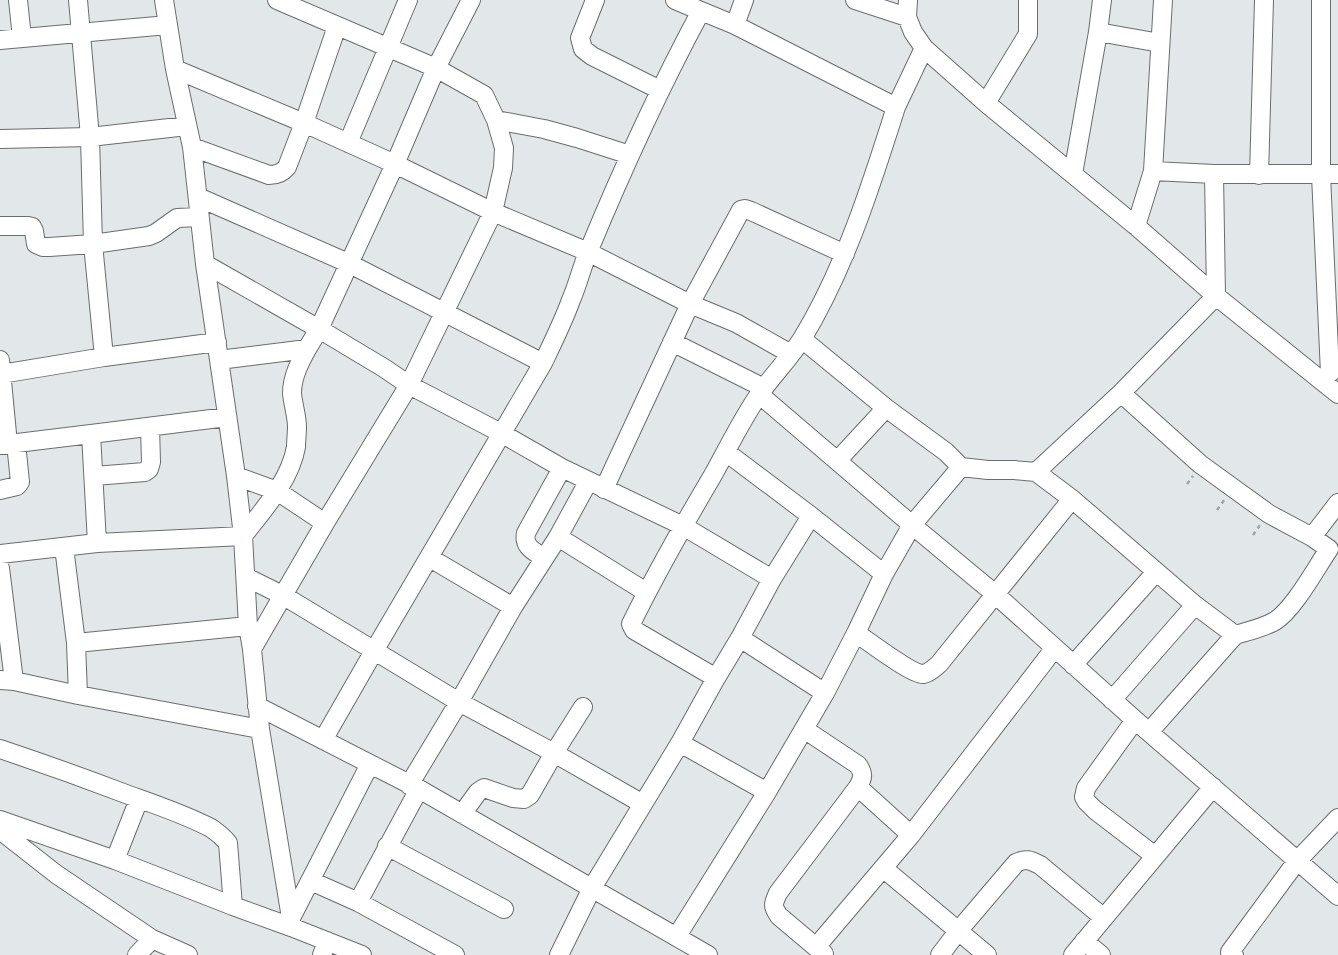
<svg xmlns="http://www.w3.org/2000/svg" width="1338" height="955" font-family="'Roboto Condensed',sans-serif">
  <rect width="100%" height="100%" fill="#e2e8ea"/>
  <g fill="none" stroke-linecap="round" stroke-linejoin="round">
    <defs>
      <path id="minor" d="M18 0 22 38
        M78 0 90 137 93 244 104 357
        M595 0 580 38 583 49 592 56 660 90
        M675 0 701 11
        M744 0 735 25 896 107 924 48
        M855 0 907 17
        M908 0 907 17 913 32 924 48 986 103 1136 226 1216 296 1338 394
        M1102 0 1098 32 1160 43
        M1321 0V175L1330 373
        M0 40 168 25
        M175 69 304 123 395 164 493 212 588 252 690 304 736 323 791 354
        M986 103 1028 34V0
        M496 120 544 129 577 138 630 155
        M0 139 90 137 187 126
        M348 143 408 0
        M192 147 269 175C277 175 282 173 287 167L304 123 337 26
        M1153 171 1214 174H1338
        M1073 174 1098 32
        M1259 175 1264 0
        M198 197 348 263 543 363
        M0 226H28L32 227 34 231 36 244 43 247H49L93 244 149 236 156 233 177 218 199 217
        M1136 226 1153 171 1163 0
        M205 264 319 329 395 164 436 68 471 0
        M802 339 886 408 946 452 961 467 988 470H1014L1036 472 1072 499 1195 605 1235 635C1249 631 1263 628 1275 621 1294 609 1316 568 1329 549L1312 537 1269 514 1200 464 1121 393
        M672 342 764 388
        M0 360 8 444
        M219 360 307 349 319 329 384 368 409 385 501 433 562 468 683 526 772 579 811 516 726 452
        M1 374 104 357 217 342
        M759 394 912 525 995 594 1135 720 1338 896
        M91 434 97 543
        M0 445 91 434 227 417
        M837 461 886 408
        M1036 472 1121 393 1216 296 1214 174
        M94 476 145 472 149 469 151 462 150 427
        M236 476 277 491 325 523
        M588 482 558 537 646 592
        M604 489 690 304 741 210 745 209 751 211 845 254
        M0 490 17 486 20 482 16 443
        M811 516 884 574 912 525 961 467
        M1312 537 1338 503
        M64 547 76 643 78 695
        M0 554 97 543 243 536C263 510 290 481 296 447 296 441 297 433 297 427 297 416 293 405 292 393 292 377 300 362 307 349
        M430 558 513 607
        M544 558C534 551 523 547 526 533L562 468
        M0 568 14 681
        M884 574 856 633C868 641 911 674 923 674 930 673 934 668 939 664L1072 499
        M246 577 284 596 459 702 554 753 643 804 680 743 716 678
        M772 579 740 638 825 693 856 633
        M740 638 716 678 646 637 634 630 631 624C656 573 684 524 713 475 728 448 741 421 758 396 772 376 789 359 802 339 845 268 871 186 896 107
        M76 643 248 626
        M252 649 325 523 409 385 493 212 503 168 504 148 496 120 484 95 436 68 277 0
        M1073 665 1156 572
        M0 680 14 681 78 695 260 729
        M1112 700 1195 605
        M257 706 419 789 708 955
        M1135 720 1086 788 1084 797 1087 802 1095 810 1155 856
        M804 729 858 765C864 774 863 778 858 787L778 893C773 904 772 906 779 916L824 954
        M1149 732 1235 635
        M323 740 374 651 543 363C553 342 563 322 571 300 578 284 582 266 589 250 623 168 659 89 701 11L735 25
        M680 743 767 792
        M0 749C42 763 84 778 126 794 154 804 184 814 211 828 217 832 223 837 228 843L233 906
        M409 785 459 702 513 607 558 537
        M858 787 911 835
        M462 814 478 792 484 788 513 798 524 799 530 795 554 753 583 707
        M0 820 115 860 233 906 291 927V918L260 729 252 649 248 626 243 536 236 476 205 264 192 147 175 69 164 0
        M0 830 56 874 152 939 188 955
        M387 846 504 909
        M115 860 139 799
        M883 868 987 955
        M311 881 358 902 419 789
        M358 902 455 955
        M291 918 370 764
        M291 927 362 955
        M677 936 767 792 825 693
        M1084 941 1101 955
        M816 947 911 835 1054 649
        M137 955 152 939
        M322 955 327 941
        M559 955 592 888 643 804
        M940 955 959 930 1016 863C1026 858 1030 860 1040 865L1104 918
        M1073 955 1213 787
        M1234 955 1230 952 1297 861 1338 818"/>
    </defs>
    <!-- minor casing -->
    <use href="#minor" stroke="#696d6f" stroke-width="20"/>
    <!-- path -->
    <path stroke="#a1a5a7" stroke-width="2.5" stroke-dasharray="4 4" stroke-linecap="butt" d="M1187 484 1193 476
      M1217 510 1225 499
      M1253 535 1260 525"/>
    <!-- minor -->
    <use href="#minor" stroke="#fff" stroke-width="18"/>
  </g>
</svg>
